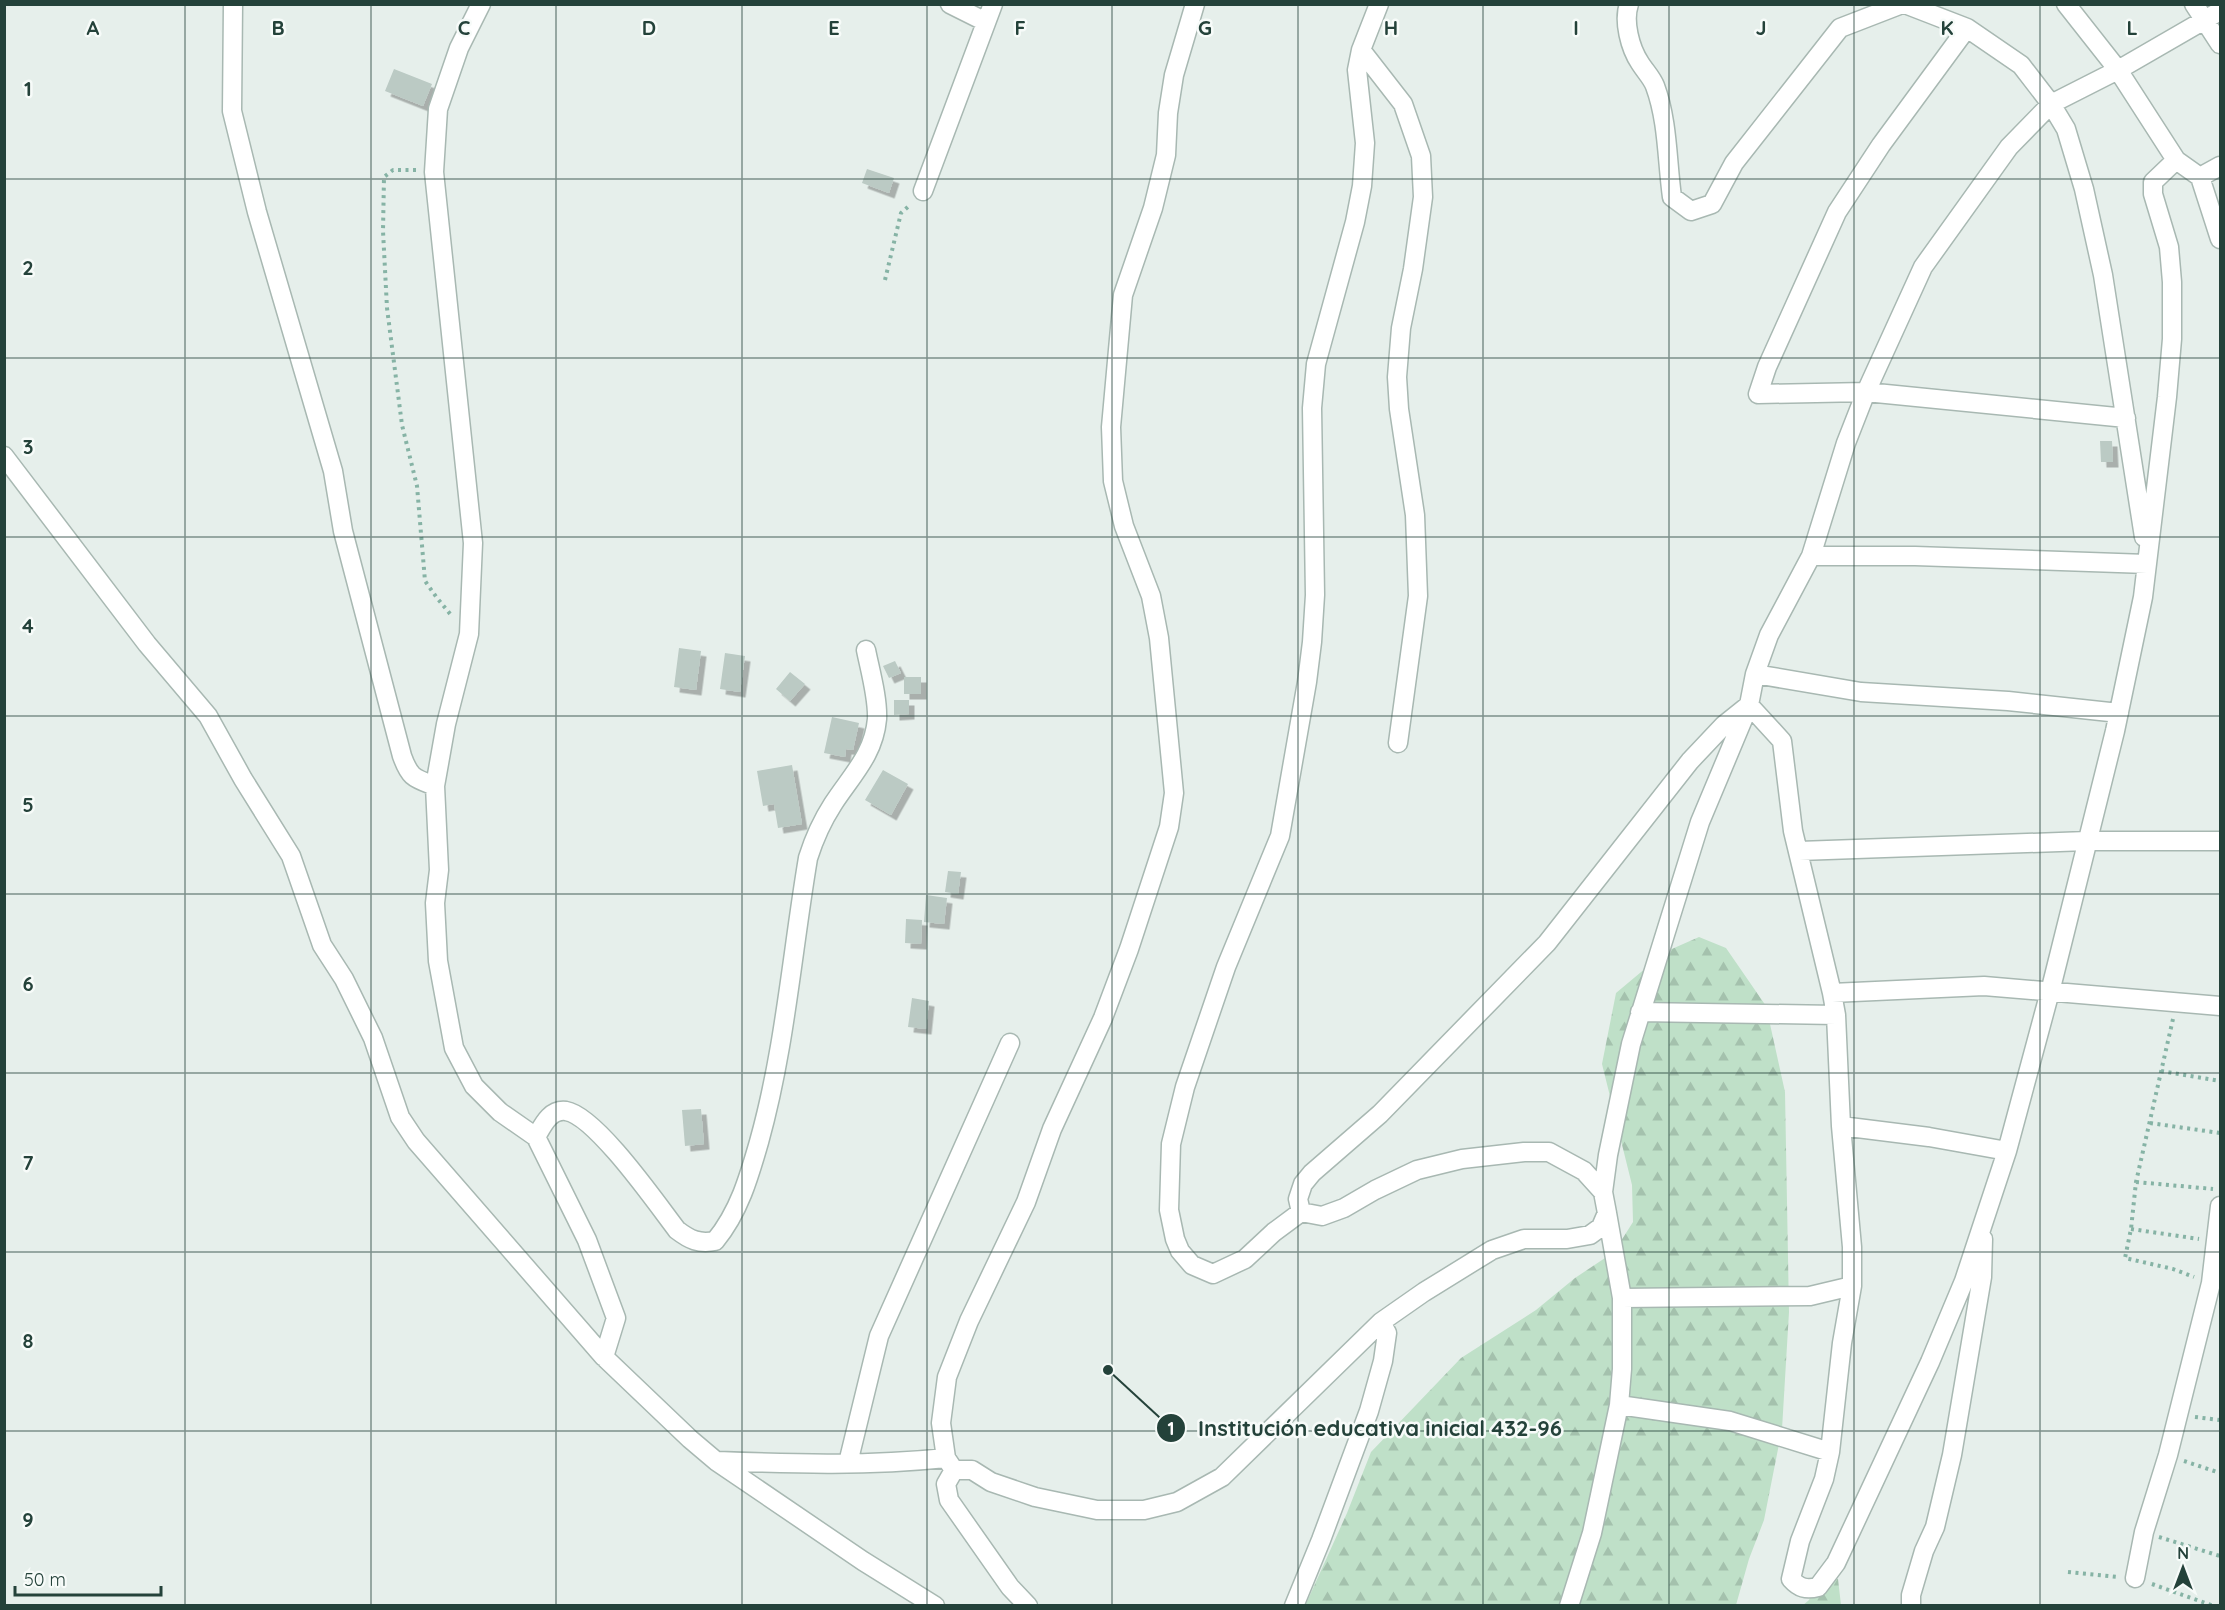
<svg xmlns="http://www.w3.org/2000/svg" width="2225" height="1610" font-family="Quicksand,sans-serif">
  <defs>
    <pattern id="forest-firs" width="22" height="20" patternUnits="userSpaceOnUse" patternTransform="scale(1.5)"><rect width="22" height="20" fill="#bfe0c8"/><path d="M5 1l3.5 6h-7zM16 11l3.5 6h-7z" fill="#a4c1ad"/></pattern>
    <filter id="shadow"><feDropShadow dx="5.5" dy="5.5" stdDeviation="0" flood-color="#0004"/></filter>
  </defs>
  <rect width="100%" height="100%" fill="#e6efeb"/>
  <!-- forest -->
  <path fill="url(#forest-firs)" d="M1699 937 1726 948 1766 1006 1785 1092 1789 1312 1782 1429 1764 1520 1749 1559 1736 1605 1305 1606 1347 1513 1371 1452 1461 1358 1536 1310 1575 1278 1614 1252 1633 1222 1632 1185 1602 1064 1616 993 1665 952Z
    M1821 1575 1838 1579 1841 1605 1802 1606 1809 1600Z"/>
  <!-- building -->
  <path fill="#bbcac4" filter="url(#shadow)" d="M394 69 432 84 423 106 385 91Z
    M867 169 894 178 889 193 862 183Z
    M2100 441H2112L2113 462H2101Z
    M679 648 701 651 696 690 674 687Z
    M725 653 745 656 740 692 720 689Z
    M895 661 901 673 889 678 883 666Z
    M790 672 805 684 790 701 776 689Z
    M904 677H921V694H904Z
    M894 700H909V714L894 715Z
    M832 717 859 723 853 750 846 749 845 757 824 753Z
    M792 765 802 824 778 828 774 804 763 806 757 771Z
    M883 770 908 784 891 815 865 800Z
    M948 871 961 872 958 894 945 892Z
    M926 895 947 898 944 924 924 922Z
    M906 919 922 920 921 944 905 943Z
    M912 998 929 1001 926 1029 908 1027Z
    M701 1109 704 1144 685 1146 682 1110Z"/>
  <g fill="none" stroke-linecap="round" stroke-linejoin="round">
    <defs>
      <path id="street" d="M233 4 232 111 257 212 333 471 343 531 402 756C410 778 414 778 435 786
        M481 4 459 48 438 109 434 172 473 543 469 634 446 724 435 786 439 870 435 903 438 961 454 1048 474 1086 500 1112 536 1137 587 1240 616 1318 604 1357
        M950 4 986 22
        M1629 4C1623 21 1630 48 1640 63 1645 71 1652 78 1655 86 1668 121 1667 161 1672 197L1691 211 1712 204 1734 163 1840 28 1902 4
        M1905 4 1967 28 2021 65 2051 104 2066 129 2084 189 2103 275 2144 537
        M2066 4 2118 70 2176 160 2200 177 2220 239
        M2194 4 2220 44
        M1967 28 1881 145 1837 212 1767 367 1758 394 1866 392 2126 418
        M1361 50 1403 104 1421 156 1423 197 1413 269 1401 328 1397 377 1399 409 1415 515 1418 596 1398 743
        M2200 177 2220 166
        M923 191 993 4
        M4 456 147 644 208 716 243 779 291 856 322 945 344 979 373 1038 400 1117 416 1141 604 1357 690 1439 716 1461 863 1561 935 1606
        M1811 556H1915L2147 564
        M1755 674 1861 692 2008 701 2119 713
        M1799 851 2087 841H2220
        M1832 993 1984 986 2220 1006
        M1640 1012 1836 1015
        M1841 1126 1929 1137 2007 1151
        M536 1137C543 1125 550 1109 566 1111 596 1116 657 1204 677 1230 690 1240 699 1244 715 1241 739 1212 749 1177 759 1142 785 1049 792 953 808 858 814 839 822 821 833 804 852 775 874 754 877 719 878 698 870 670 866 650
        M1603 1192 1608 1155 1631 1044 1700 822 1749 705 1755 674 1769 635 1811 556 1846 443 1866 392 1923 267 2009 147 2051 104 2118 70 2220 11
        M1301 1212 1274 1232 1245 1259 1213 1274 1192 1265 1180 1251 1175 1239 1169 1210 1171 1144 1185 1087 1226 967 1280 836 1307 682 1312 642 1315 595 1312 408 1316 364 1355 222 1362 186 1365 143 1357 70 1361 50 1379 4
        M1622 1298 1810 1296 1852 1286
        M1619 1405 1730 1421 1830 1452
        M718 1461C794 1464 870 1466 946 1458
        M848 1463 879 1336 1010 1043
        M954 1470 946 1458 941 1423 947 1377 969 1321 1026 1202 1052 1129 1103 1018 1129 949 1169 827 1174 793 1159 638 1151 596 1124 526 1113 481 1111 427 1123 295 1153 208 1166 155 1168 113 1174 75 1195 4
        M2135 1578 2144 1532 2168 1455 2211 1283 2220 1206
        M1028 1606 1010 1587 949 1500 946 1484 954 1470H972L991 1482 1035 1497 1097 1510H1144L1177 1502 1222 1477 1381 1322 1424 1292 1492 1250 1524 1239H1567L1590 1235 1601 1227 1607 1213 1603 1192 1584 1171 1549 1152H1524L1462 1159 1417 1170 1375 1190 1344 1208 1322 1216 1301 1212 1298 1199 1303 1184 1312 1173 1380 1114 1547 943 1690 761 1724 725 1749 705 1782 741 1793 831 1832 993 1836 1015 1841 1126 1852 1247V1286L1842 1343 1830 1452 1824 1479 1800 1541 1791 1579C1799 1588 1806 1590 1818 1587L1836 1563 1930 1362 1964 1281 2007 1151 2052 984 2115 731 2143 597 2167 397 2172 339V282L2169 247 2153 194V182L2176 160
        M1294 1606 1321 1540 1369 1411 1383 1361 1387 1333 1381 1322
        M1569 1606 1592 1533 1619 1405 1622 1369V1298L1607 1213
        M1911 1606V1595L1924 1551 1935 1527 1952 1455 1982 1277 1983 1239"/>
    </defs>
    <!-- street casing -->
    <use href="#street" stroke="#a8b8b2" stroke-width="21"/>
    <!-- path -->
    <path stroke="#86b3a5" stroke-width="4" stroke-dasharray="3 4.5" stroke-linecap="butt" d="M416 170H393L384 177 383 231 387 308 402 425 417 486 425 581 437 598 451 615
      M885 280 901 213 911 204
      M2173 1019 2136 1182 2131 1229 2125 1258 2173 1269 2194 1277
      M2161 1071 2220 1081
      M2150 1123 2220 1133
      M2136 1182 2213 1189
      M2131 1229 2199 1239
      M2195 1417 2220 1420
      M2184 1461 2220 1473
      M2159 1537 2220 1556
      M2068 1572 2118 1577
      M2152 1584 2214 1606"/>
    <!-- street -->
    <use href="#street" stroke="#fff" stroke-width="18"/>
  </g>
  <!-- grid -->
  <path fill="none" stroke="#24423a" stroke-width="1.5" stroke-opacity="0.55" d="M185 4V1606M371 4V1606M556 4V1606M742 4V1606M927 4V1606M1112 4V1606M1298 4V1606M1483 4V1606M1669 4V1606M1854 4V1606M2040 4V1606M4 179H2220M4 358H2220M4 537H2220M4 716H2220M4 894H2220M4 1073H2220M4 1252H2220M4 1431H2220"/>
  <g font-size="20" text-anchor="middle" font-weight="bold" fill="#24423a" stroke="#f7fbf9" stroke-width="5" stroke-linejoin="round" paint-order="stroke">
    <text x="93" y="35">A</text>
    <text x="278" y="35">B</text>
    <text x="464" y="35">C</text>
    <text x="649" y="35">D</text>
    <text x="834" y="35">E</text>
    <text x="1020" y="35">F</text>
    <text x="1205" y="35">G</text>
    <text x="1391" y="35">H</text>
    <text x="1576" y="35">I</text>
    <text x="1761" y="35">J</text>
    <text x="1947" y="35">K</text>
    <text x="2132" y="35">L</text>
    <text x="28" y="96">1</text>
    <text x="28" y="275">2</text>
    <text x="28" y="454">3</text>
    <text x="28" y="633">4</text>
    <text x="28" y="812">5</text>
    <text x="28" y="991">6</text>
    <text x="28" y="1170">7</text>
    <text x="28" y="1348">8</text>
    <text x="28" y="1527">9</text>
  </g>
  <!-- callouts -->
  <path fill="none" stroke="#24423a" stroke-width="2" d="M1108 1370L1171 1428"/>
  <g fill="#24423a" stroke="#f7fbf9" stroke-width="2">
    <circle cx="1108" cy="1370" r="6"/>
    <circle cx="1171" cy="1428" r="15"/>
  </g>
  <g font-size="18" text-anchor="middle" font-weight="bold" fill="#fff">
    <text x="1171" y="1435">1</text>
  </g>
  <g font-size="22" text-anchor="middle" font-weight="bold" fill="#24423a" stroke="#f7fbf9" stroke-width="5" stroke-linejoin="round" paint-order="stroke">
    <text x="1380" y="1436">Institución educativa inicial 432-96</text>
  </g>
  <!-- border -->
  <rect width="2225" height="1610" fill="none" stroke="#24423a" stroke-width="12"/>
  <!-- north arrow -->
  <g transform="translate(2183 1568)" stroke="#f7fbf9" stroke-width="4.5" paint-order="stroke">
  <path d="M0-4.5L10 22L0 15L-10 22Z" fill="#24423a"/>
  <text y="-9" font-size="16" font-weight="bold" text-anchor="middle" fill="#24423a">N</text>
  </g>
  <!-- scale -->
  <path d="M15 1586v9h146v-9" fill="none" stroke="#24423a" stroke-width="3"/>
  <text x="24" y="1586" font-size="18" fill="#24423a" stroke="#f7fbf9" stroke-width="4.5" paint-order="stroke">50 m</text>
</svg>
